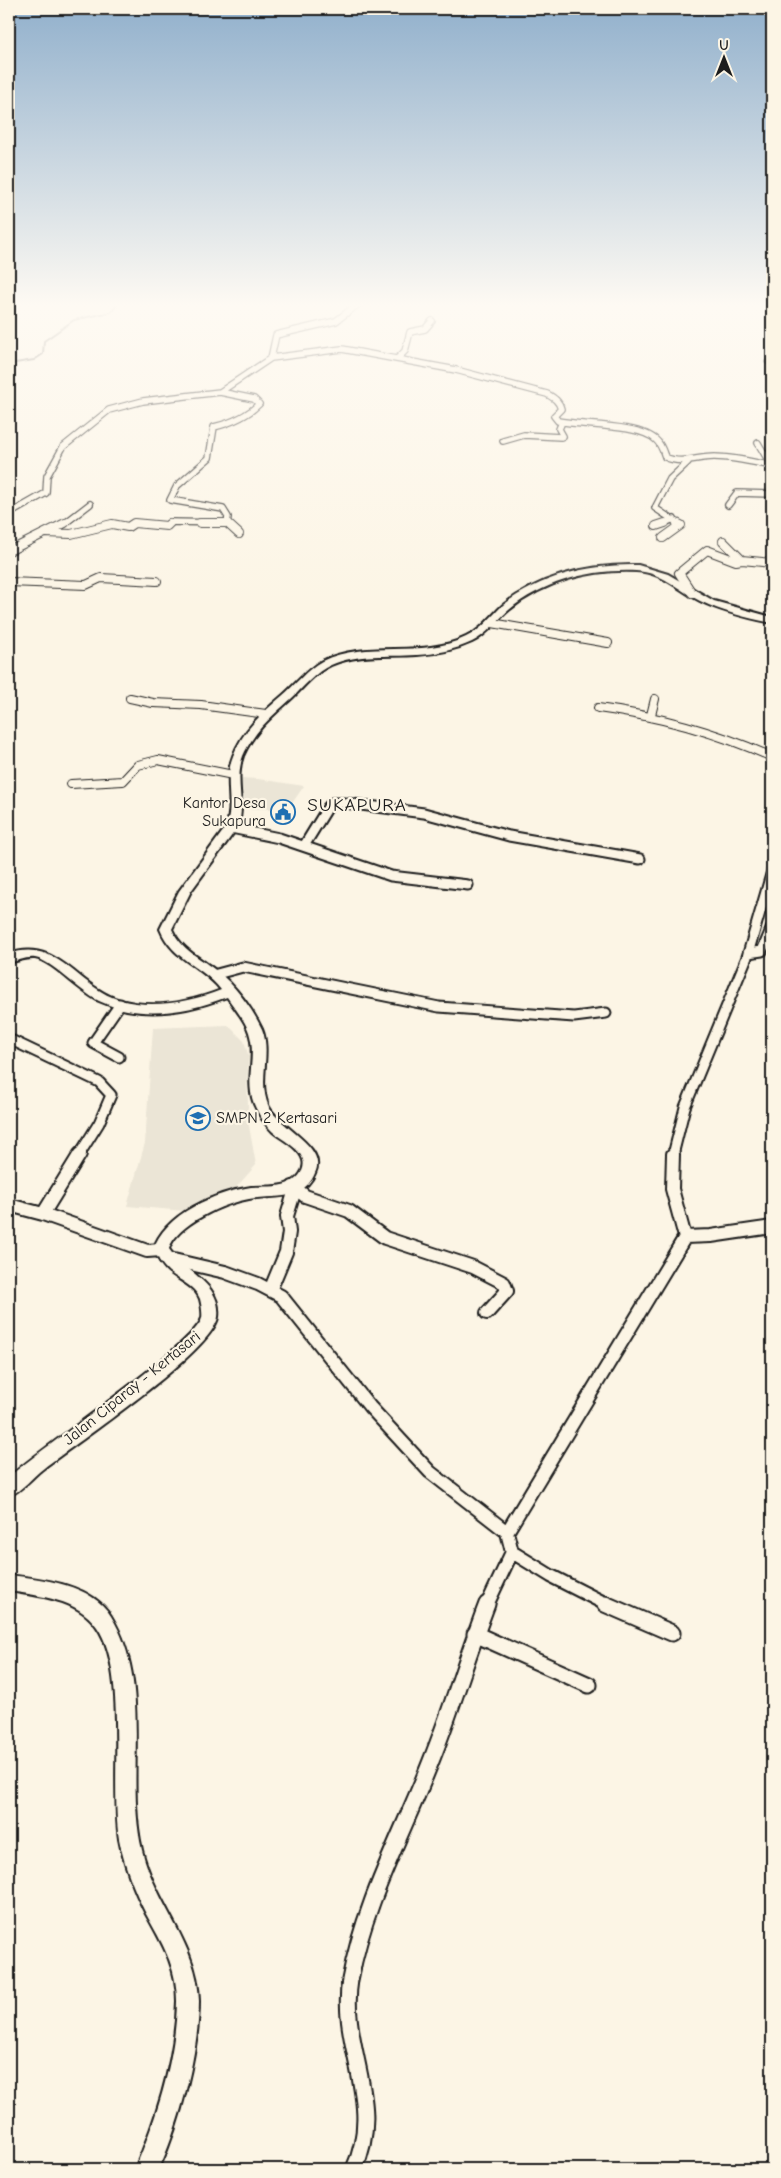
<svg xmlns="http://www.w3.org/2000/svg" width="781" height="2178" font-family="'Comic Neue',sans-serif">
  <rect width="100%" height="100%" fill="#fcf5e5"/>
  <filter id="ink" filterUnits="userSpaceOnUse"><feTurbulence type="fractalNoise" baseFrequency=".02" numOctaves="2"/><feDisplacementMap in="SourceGraphic" scale="10" xChannelSelector="R" yChannelSelector="G"/><feConvolveMatrix kernelMatrix="1 2 1 2 8 2 1 2 1" color-interpolation-filters="sRGB"/></filter>
  <g filter="url(#ink)">
    <!-- built -->
    <path fill="#ebe5d6" d="M240 778 258 779 304 786 288 809H243Z
      M228 1025 244 1041 249 1057 247 1083 249 1126 256 1165 233 1191 185 1211 127 1206 145 1143 153 1028Z"/>
    <g fill="none" stroke-linecap="round" stroke-linejoin="round">
      <!-- stream -->
      <path stroke="#75726c" stroke-width="2" d="M9 364 34 360 43 354 44 341 74 320 111 312 117 305"/>
      <defs>
        <path id="street-far4" d="M271 358 342 349 456 370 547 394C554 398 559 401 561 409L554 416 558 421C581 426 640 424 656 440 661 444 663 451 665 457 682 465 697 457 714 457 734 457 753 462 772 466
          M398 358 405 351 410 332 425 329 432 321
          M220 392 254 399 259 404C246 417 231 423 214 427L209 458 177 486 170 500 223 509 228 517 227 524
          M503 441 524 435 561 437 563 436 559 429 562 422
          M758 443 771 465
          M728 505 737 493 772 494
          M9 514 46 493 47 476 63 447 109 410 143 401 220 392 271 358 276 335 336 321 357 305
          M64 524 90 504
          M133 524H143
          M169 524 170 522 227 523
          M662 524 674 519
          M679 524 655 508 670 479 688 462"/>
        <path id="street-far3" d="M200 523H227
          M227 523 239 534
          M656 526 665 523
          M46 533 71 534 112 524 128 527 134 523 167 526 170 523
          M663 538 681 525 677 523
          M9 551 65 523
          M742 560 772 563
          M9 582 86 585 101 578 157 581
          M692 593 679 573 707 550 736 561 742 560 723 541
          M492 623 608 643
          M130 698 153 703 201 705 266 714
          M598 708C659 716 716 732 772 757
          M651 715 655 699
          M71 784 123 781 138 765 158 760 233 775"/>
        <path id="street-far2" d="M231 828 279 838 391 876 468 885
          M304 846 328 807 332 803H345L424 813 509 836 640 859
          M748 953 762 951 772 927
          M213 975 243 967 439 1007 574 1017 606 1013
          M9 1039 99 1082 111 1095 99 1123 79 1155
          M119 1057 93 1043 120 1004
          M673 1155 685 1107 747 957 772 871"/>
        <path id="street-far1" d="M294 1187 305 1196 349 1211 385 1238 473 1267 504 1283 507 1291 487 1313
          M9 1205 43 1214 147 1251 161 1250
          M43 1214 80 1154
          M685 1237 711 1236 772 1227
          M165 1258 225 1272 258 1284 281 1296 370 1407 430 1472 507 1532 685 1237 672 1189 673 1154
          M271 1288 286 1252 289 1232 287 1216 294 1193 293 1187
          M512 1552 551 1576 608 1605
          M487 1605 512 1552 507 1532"/>
        <path id="street" d="M605 1604 672 1633
          M475 1634 589 1685
          M354 2169C385 2102 339 2046 350 1980 364 1903 403 1833 431 1761 452 1709 467 1656 487 1604"/>
        <path id="secondary" d="M772 356V366L766 362Z
          M638 565 668 574 714 601 772 617V623C748 618 722 612 700 601 678 590 662 572 636 571 591 569 544 581 509 610 496 621 487 635 472 642 455 650 436 654 417 655 389 657 357 653 331 665 315 672 304 687 291 699 271 717 254 731 243 756 234 780 246 804 238 827L191 891 172 929C181 950 201 958 218 972 235 985 253 1010 262 1029 272 1054 257 1082 269 1107 280 1128 328 1147 315 1173 312 1181 305 1189 297 1192 282 1199 265 1196 249 1199 225 1203 176 1224 169 1249 184 1272 222 1283 218 1317 214 1350 75 1444 44 1468 33 1476 22 1491 9 1496V1477C38 1450 196 1344 202 1318 203 1313 201 1303 200 1299 195 1285 175 1279 166 1269 161 1264 157 1256 153 1250 164 1214 216 1192 251 1187 263 1186 277 1188 289 1183 297 1180 306 1170 303 1160 300 1148 281 1139 273 1132 265 1124 258 1114 254 1104 245 1081 256 1058 250 1036 247 1022 235 1009 227 997 186 1013 140 1020 99 1001 80 992 51 960 35 958 26 957 18 961 9 963V954C58 937 77 987 120 1000 153 1009 190 1002 221 990 202 965 173 961 160 929L179 891 226 827C235 804 223 780 233 756 243 730 261 714 282 696 296 684 306 670 322 661 367 639 421 659 466 637 482 630 491 616 503 605 542 575 590 564 638 565Z
          M9 1575C42 1579 92 1584 111 1616 154 1686 124 1775 142 1850 155 1904 198 1944 199 2001 199 2051 180 2123 159 2169H135C157 2117 176 2058 177 2001 177 1967 162 1943 146 1914 134 1890 124 1865 119 1839 110 1783 128 1671 97 1627 78 1599 40 1596 9 1591Z"/>
      </defs>
      <!-- street-far4 casing -->
      <use href="#street-far4" stroke="#1c1c1c" stroke-width="8"/>
      <!-- street-far3 casing -->
      <use href="#street-far3" stroke="#1c1c1c" stroke-width="10"/>
      <!-- street-far2 casing -->
      <use href="#street-far2" stroke="#1c1c1c" stroke-width="13"/>
      <!-- street-far1 casing -->
      <use href="#street-far1" stroke="#1c1c1c" stroke-width="16"/>
      <!-- street casing -->
      <use href="#street" stroke="#1c1c1c" stroke-width="19"/>
      <!-- secondary casing -->
      <use href="#secondary" stroke="#1c1c1c" stroke-width="4"/>
      <!-- street-far4 -->
      <use href="#street-far4" stroke="#fcf5e5" stroke-width="5.5"/>
      <!-- street-far3 -->
      <use href="#street-far3" stroke="#fcf5e5" stroke-width="8"/>
      <!-- street-far2 -->
      <use href="#street-far2" stroke="#fcf5e5" stroke-width="9"/>
      <!-- street-far1 -->
      <use href="#street-far1" stroke="#fcf5e5" stroke-width="12"/>
      <!-- street -->
      <use href="#street" stroke="#fcf5e5" stroke-width="15"/>
      <!-- secondary -->
      <use href="#secondary" fill="#fcf5e5" fill-rule="evenodd"/>
    </g>
  </g>
  <!-- sky -->
  <linearGradient id="sky" x2="0" y2="1"><stop stop-color="#91b0cc"/><stop offset="0.5" stop-color="#fefaf3"/><stop offset="1" stop-color="#fefaf3" stop-opacity="0"/></linearGradient>
  <rect width="781" height="610" fill="url(#sky)"/>
  <!-- icons -->
  <defs>
    <symbol id="civic-ring" viewBox="-11 -11 22 22"><circle r="9.5" fill="#fcf5e5" stroke="#1f6fb2" stroke-width="1.5"/><path d="M-.6-6.5H3V-4.5H.6V-3L4-1V1h2V6H-6V1h2V-1L-.6-3ZM-1.2 2.5V6h2.4V2.5Z" fill="#1f6fb2"/></symbol>
    <symbol id="school-ring" viewBox="-11 -11 22 22"><circle r="9.5" fill="#fcf5e5" stroke="#1f6fb2" stroke-width="1.5"/><path d="M0-5L7-2L0 1L-7-2ZM-4 1L0 2.5L4 1V4Q0 6-4 4Z" fill="#1f6fb2"/></symbol>
  </defs>
  <g fill-rule="evenodd">
    <use href="#civic-ring" x="269" y="798" width="28" height="28"/>
    <use href="#school-ring" x="184" y="1104" width="28" height="28"/>
  </g>
  <g text-anchor="middle" dominant-baseline="central" stroke-width="4.5" stroke-linejoin="round" paint-order="stroke">
    <!-- poi labels -->
    <g font-size="16" fill="#1c1c1c" stroke="#fcf5e5" text-anchor="end">
      <text x="266" y="803">Kantor Desa<tspan x="266" dy="18">Sukapura</tspan></text>
      <text x="216" y="1118" text-anchor="start">SMPN 2 Kertasari</text>
    </g>
    <!-- street labels -->
    <g font-size="16" fill="#1c1c1c" stroke="#fcf5e5">
      <text transform="translate(132 1388) rotate(-39)">Jalan Ciparay - Kertasari</text>
    </g>
    <!-- quarter labels -->
    <g font-size="19" letter-spacing="1" fill="#1c1c1c" stroke="#fcf5e5">
      <text x="357" y="805">SUKAPURA</text>
    </g>
  </g>
  <!-- margin -->
  <rect width="781" height="2178" fill="none" stroke="#fcf5e5" stroke-width="30"/>
  <rect x="15" y="15" width="751" height="2148" fill="none" stroke="#1c1c1c" stroke-width="2" filter="url(#ink)"/>
  <!-- north arrow -->
  <g transform="translate(724 58)" stroke="#fcf5e5" stroke-width="4" paint-order="stroke">
  <path d="M0-4L9 19L0 12L-9 19Z" fill="#1c1c1c"/>
  <text y="-8" font-size="14" font-weight="bold" text-anchor="middle" fill="#1c1c1c">U</text>
  </g>
</svg>
